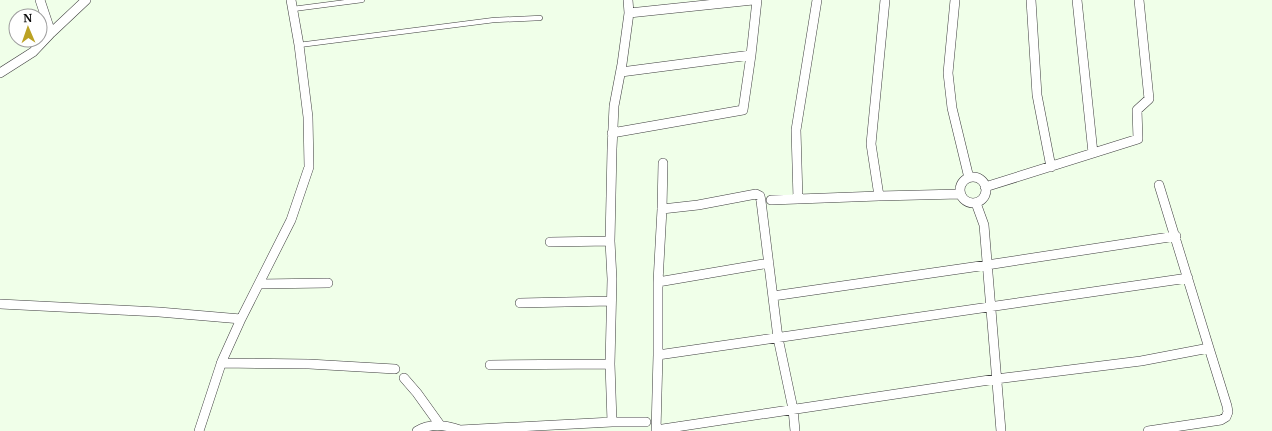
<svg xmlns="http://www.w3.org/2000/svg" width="1272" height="431" font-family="Merriweather,serif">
  <rect width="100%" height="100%" fill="#f0ffe9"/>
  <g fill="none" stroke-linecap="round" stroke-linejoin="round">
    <defs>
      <path id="service" d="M293 9 362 0
        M299 45 494 20 540 18"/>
      <path id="minor" d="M40 0 51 33
        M955 0 948 73 952 108 969 178
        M1031 0 1037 95 1051 167
        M1077 0 1093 153
        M629 13 753 0
        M621 72 751 55
        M0 73 33 52 51 33 86 0
        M612 133 743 110 751 55 757 0
        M960 190a13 13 0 1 1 26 0a13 13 0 1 1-26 0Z
        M985 187 1138 139 1137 110 1149 99 1139 0
        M879 196 871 144 885 0
        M798 199 796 130 817 0
        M771 200 879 196 960 194
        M976 203 984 225 1001 431
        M662 209 698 205 756 194 760 196 761 201 778 338 793 409 795 431
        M550 242 610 241
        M658 282 769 263
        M259 284 328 283
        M773 296 987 265 1176 236
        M520 303 611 301
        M0 304 159 312 241 319
        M658 355 1188 278
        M221 363 309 364 395 369
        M490 365 610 364
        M404 378 417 393 440 425
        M612 422 610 364 612 279 610 241 612 149 614 106 622 64 629 13 628 0
        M656 430 996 379 1141 361 1209 348 1159 185
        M199 431 222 361 241 319 291 220 309 167 308 117 299 45 291 0
        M417 431C430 423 446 425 460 430L612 422H646
        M656 431 658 355V282L662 209 663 163
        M1148 431 1221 420 1226 417 1228 412 1227 406 1209 348"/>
    </defs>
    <!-- service casing -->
    <use href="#service" stroke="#3e3e3e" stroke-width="5.5"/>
    <!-- minor casing -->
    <use href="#minor" stroke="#3e3e3e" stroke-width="10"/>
    <!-- service -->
    <use href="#service" stroke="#fff" stroke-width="4.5"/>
    <!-- minor -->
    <use href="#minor" stroke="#fff" stroke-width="9"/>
  </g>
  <!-- north arrow -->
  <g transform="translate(28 28) rotate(358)"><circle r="19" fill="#ffffff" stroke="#9d9d9d"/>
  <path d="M0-3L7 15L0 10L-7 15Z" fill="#bba223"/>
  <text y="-6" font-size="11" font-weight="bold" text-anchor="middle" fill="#0b0b0b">N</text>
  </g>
</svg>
